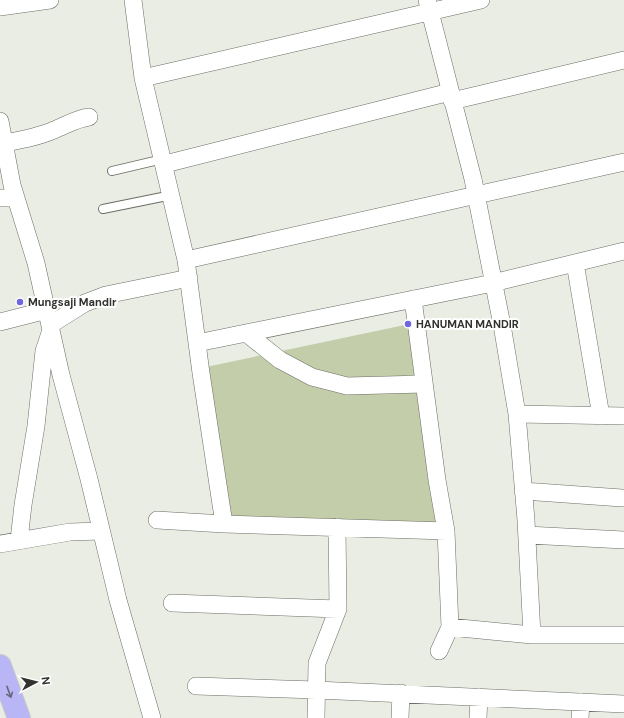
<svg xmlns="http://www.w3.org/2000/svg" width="624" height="718" font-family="'DM Sans',sans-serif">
  <rect width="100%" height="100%" fill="#eaede3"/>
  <!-- green -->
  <path fill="#c3cda9" d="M419 322 446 531 224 524 206 367Z"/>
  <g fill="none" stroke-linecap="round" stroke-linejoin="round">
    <defs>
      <path id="lane" d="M112 171 163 159
        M103 209 172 195"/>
      <path id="street" d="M133 0 143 78 186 260 201 373 224 524
        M427 0 473 179 502 325 517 414 526 520 532 635
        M0 7 50 0
        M143 78 481 0
        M452 101 624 60
        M0 121 12 185 36 263 61 375 89 479 118 600 152 718
        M4 143C21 140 38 137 54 130 67 125 75 119 89 117
        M165 164 450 92
        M0 198H16
        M186 260 624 162
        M575 263 601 416
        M413 299 437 480 446 531 450 627 439 651
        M0 322 47 310
        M50 325 85 303 106 295 189 278
        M246 333 280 360 312 377 347 386 424 384
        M197 343 493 283 624 251
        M517 414 624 416
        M523 491 622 498
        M157 520 224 524 446 531
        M527 535 624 540
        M19 540 23 505 36 426 44 351 51 330
        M0 544 70 532 101 531
        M172 603 338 609
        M450 627 532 635H624
        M196 686 316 690 624 704
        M316 718 317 663 338 609 337 527
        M400 718 401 693
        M478 718 479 697
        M580 718 581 702"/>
      <path id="primary" d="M0 666 19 718"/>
    </defs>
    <!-- lane casing -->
    <use href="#lane" stroke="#6b6e65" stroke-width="10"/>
    <!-- street casing -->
    <use href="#street" stroke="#6b6e65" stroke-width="18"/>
    <!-- primary casing -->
    <use href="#primary" stroke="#cacac9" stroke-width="24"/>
    <!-- lane -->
    <use href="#lane" stroke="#fff" stroke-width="8"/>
    <!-- street -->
    <use href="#street" stroke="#fff" stroke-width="17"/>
    <!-- primary -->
    <use href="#primary" stroke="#b8b6f4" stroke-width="22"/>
  </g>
  <!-- one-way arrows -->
  <defs><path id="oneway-shaft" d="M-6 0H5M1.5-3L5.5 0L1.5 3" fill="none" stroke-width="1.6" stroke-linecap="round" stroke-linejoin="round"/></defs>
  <use stroke="#68677e" href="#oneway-shaft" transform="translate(9 692) rotate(70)"/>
  <!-- markers -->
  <g fill="#6f65e0" stroke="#fff" stroke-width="1.5">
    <circle cx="20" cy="302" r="4"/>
    <circle cx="408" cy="324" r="4"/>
  </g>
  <g text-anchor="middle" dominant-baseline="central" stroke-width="4" stroke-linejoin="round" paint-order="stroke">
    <!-- poi labels -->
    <g font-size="11" font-weight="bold" fill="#32332f" stroke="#fff" text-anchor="start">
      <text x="28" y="302">Mungsaji Mandir</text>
      <text x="416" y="324">HANUMAN MANDIR</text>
    </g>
  </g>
  <!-- north arrow -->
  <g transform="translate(36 682) rotate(83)" stroke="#ffffff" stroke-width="3" paint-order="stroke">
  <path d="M0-3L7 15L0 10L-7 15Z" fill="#32332f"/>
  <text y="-6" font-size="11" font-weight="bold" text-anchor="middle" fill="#32332f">N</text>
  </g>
</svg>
